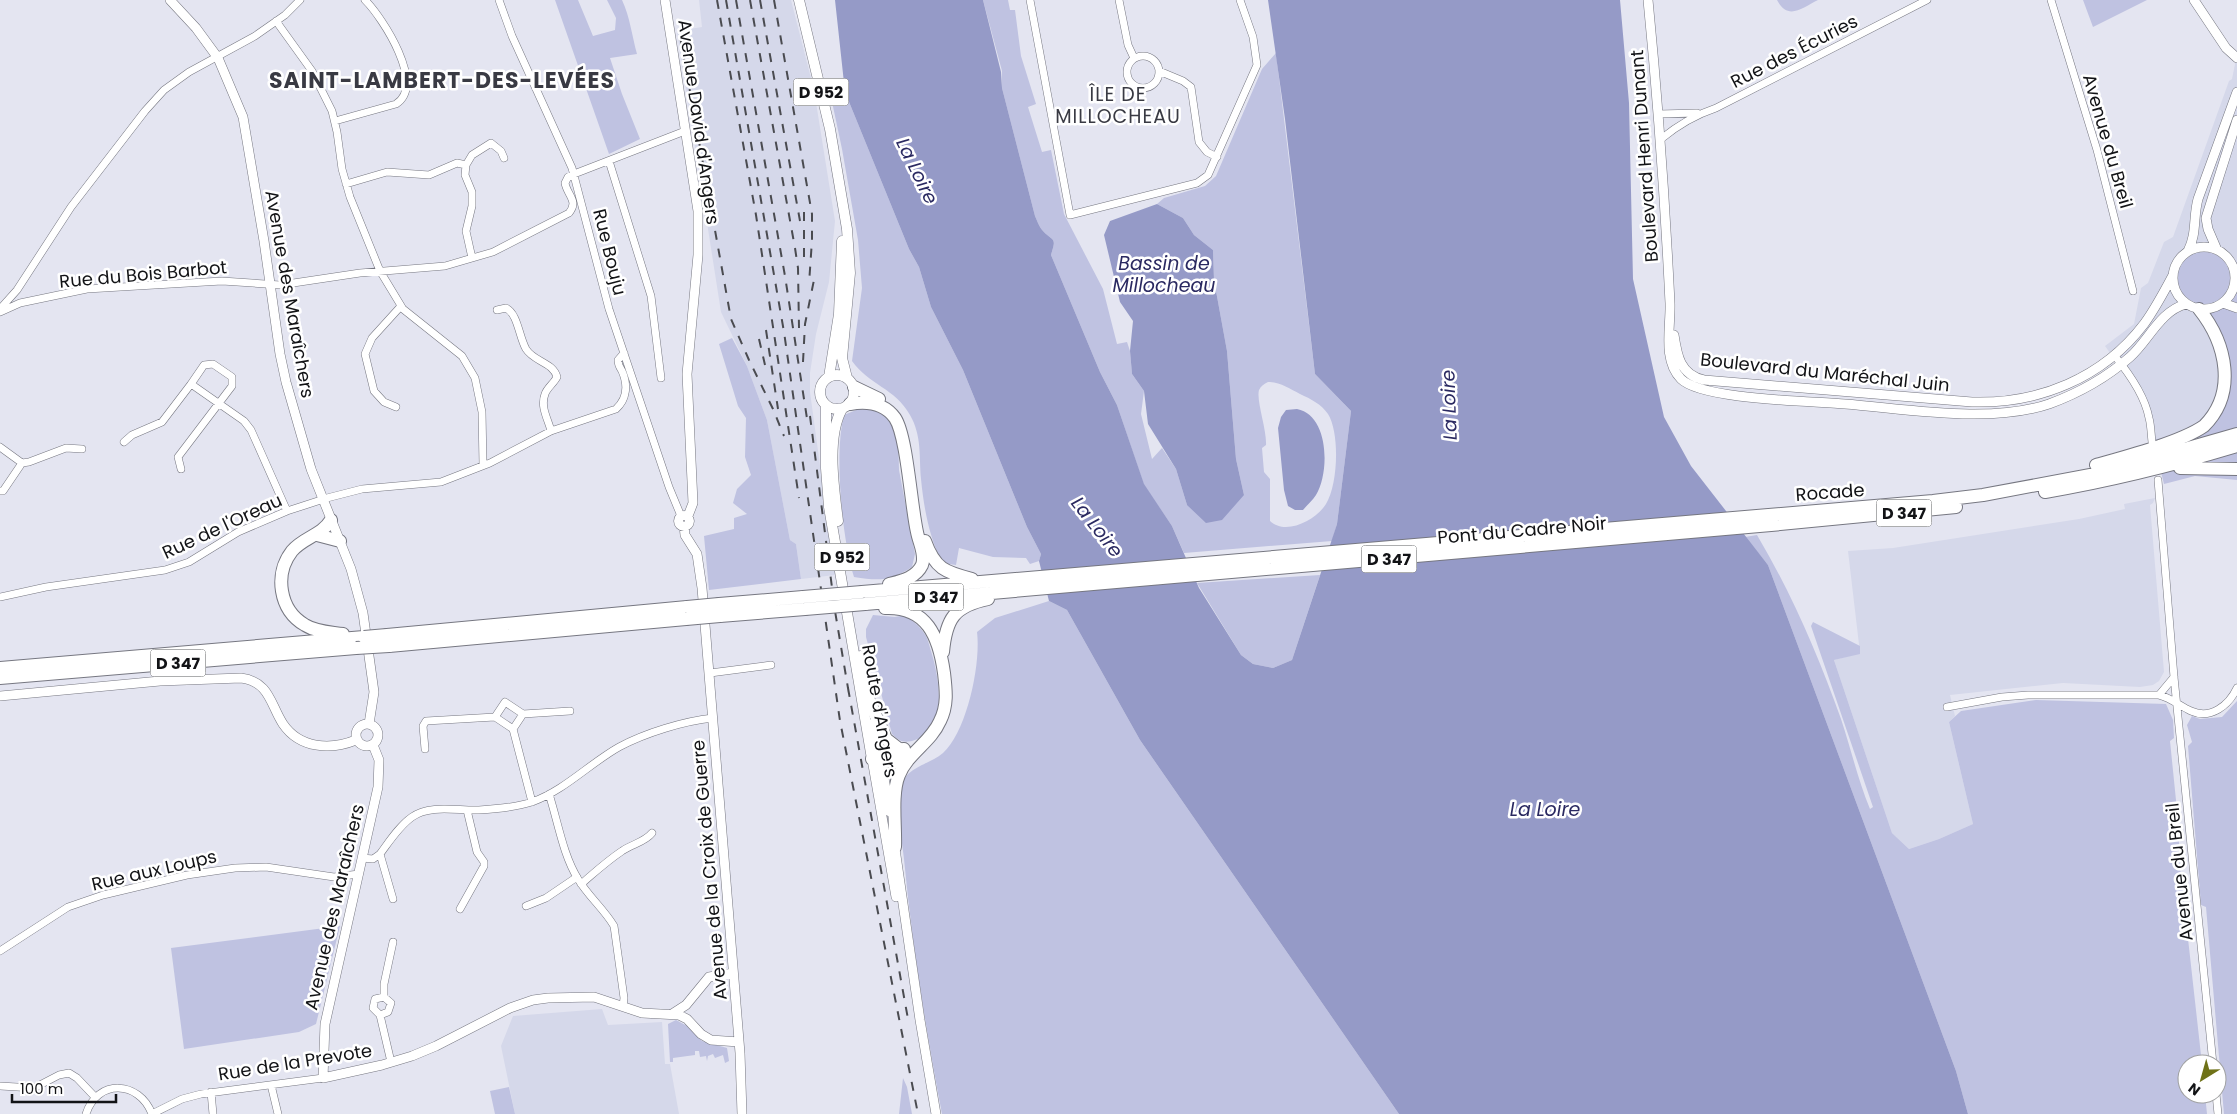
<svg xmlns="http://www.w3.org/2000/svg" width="2237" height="1114" font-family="Poppins,sans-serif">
  <rect width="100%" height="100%" fill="#e4e5f1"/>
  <!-- built -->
  <path fill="#d5d8ea" d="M699 0H791L814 90 835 221 829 282 816 334 810 373V392L835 575 801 579 796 544 790 540 767 420 747 366 721 312 677 31 702 27Z
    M2237 54V290L2210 314 2225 370 2218 403 2201 421 2183 432 2153 440 2146 403 2105 346 2134 324 2141 288 2148 283 2164 242 2173 237 2229 81 2232 79Z
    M2155 498 2153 503 2150 505 2164 672 2159 681 2153 685 2140 687 2063 683 1950 695 1955 716 1949 722 1973 824 1939 839 1909 849 1892 833 1834 660 1860 653 1848 551 1893 548 2079 519 2125 509 2124 504Z
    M602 1009 608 1025 662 1022 665 1064H670L679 1114H515L501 1046 513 1016Z"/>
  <!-- green -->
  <path fill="#bfc2e1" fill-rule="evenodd" d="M555 0H578L593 36 615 30 616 18 607 0H622C630 17 632 36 637 54L610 58 622 94 640 139 609 154Z
    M983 0H1008L1010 10H1015L1021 56 1036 104 1028 107 1042 152 1051 150 1064 214 1103 289 1117 344 1127 342 1130 351 1132 374 1144 391 1141 414 1152 459 1162 448 1176 469 1187 505 1244 495 1236 459 1227 351 1214 280 1213 250 1194 235 1183 218 1157 204 1164 198 1205 186 1216 176 1262 69 1276 53 1315 374 1351 411 1337 524 1332 541 1184 553 1172 526 1144 485 1117 405 1100 372 1051 255C1057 236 1053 242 1043 231 1039 227 1037 220 1035 216L1002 88V71ZM1268 382C1280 382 1290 389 1300 394 1311 399 1321 404 1328 414 1340 433 1338 485 1326 504 1316 520 1286 536 1270 521V479L1264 472 1262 448 1266 445C1267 430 1256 400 1259 390 1261 386 1264 384 1268 382Z
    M1777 0H1818C1802 8 1788 21 1777 0Z
    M2083 0H2147L2093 27Z
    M845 92 909 249 919 267 931 307 963 370 1027 527 1041 554 1039 561 1030 564 1026 558 993 557 959 548 956 565 942 563C929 536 924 509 921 479 919 456 922 436 910 415 895 388 869 385 852 361L862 288 858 240 842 149 831 97Z
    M2178 278a26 26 0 1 1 52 0a26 26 0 1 1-52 0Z
    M2237 290V480L2195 476 2164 484 2153 440 2183 432 2201 421 2218 403 2225 382 2210 314Z
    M732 338 747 366 767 420 790 540 796 544 801 579 709 590 704 536 734 529V518L747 514 733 503 737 489 751 475 745 457 746 418 738 406 719 344Z
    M861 408 876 409 891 418 898 436 899 470 915 554 912 567C890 581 880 581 854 577 842 540 834 452 844 415Z
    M1757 535C1792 594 1818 655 1841 719 1851 749 1858 780 1870 809L1873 807 1811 626 1813 622 1860 646V654L1834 660 1892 833 1909 849 1939 839 1973 824 1949 722 1961 711 2036 700 2166 704 2173 720 2174 738 2170 741 2178 820 2180 867 2202 1064H2187V1094H2205L2207 1114H1968L1956 1071 1768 565 1745 537Z
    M1320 575 1292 660 1273 668 1253 664 1241 655 1197 583Z
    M1049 601 1067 610 1140 740 1399 1114H942C926 1030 912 945 904 859 902 841 896 805 900 788 905 767 929 765 943 753 967 731 981 664 977 632L995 618Z
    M873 615 895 617 905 615C912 621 919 625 924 633 928 638 929 645 931 651 939 677 950 732 912 741 903 743 899 741 892 734L866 637V629Z
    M2237 701V1114H2224L2206 907 2201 905 2188 746 2192 742 2187 725 2192 716 2200 719 2222 717Z
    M340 926 316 1024 299 1032 184 1049 171 948Z
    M676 1020 687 1026 702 1041 727 1048 729 1061 725 1063 723 1055 715 1058 713 1054 708 1056 707 1061 706 1056 700 1057 699 1051H695V1055L673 1058V1062H670L668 1024Z
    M903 1078 907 1087 912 1114H899Z
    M509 1087 515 1114H495L490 1091Z"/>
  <!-- water -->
  <path fill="#959ac7" d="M835 0H983L1001 72 1002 88 1035 216C1037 220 1039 227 1043 231 1053 242 1057 236 1051 255L1100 372 1117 405 1144 484 1172 526 1199 588 1241 655 1253 664 1273 668 1292 660 1337 524 1351 411 1315 374 1285 119 1268 0H1620L1629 103 1633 279 1664 417 1691 466 1768 565 1956 1071 1968 1114H1399L1140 740 1067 610 1049 601 1039 561 1041 554 1027 527 963 370 931 307 919 267 909 249 845 92Z
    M1157 204 1183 218 1194 235 1213 250 1214 280 1227 351 1236 459 1244 495 1222 520 1206 523 1187 505 1176 469 1148 424 1144 391 1132 374 1130 351 1133 321 1120 302 1104 235 1110 221Z
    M1297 409C1329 415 1330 472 1316 495 1313 500 1307 505 1303 510H1295L1288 506 1284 490 1278 428 1281 417 1286 410Z"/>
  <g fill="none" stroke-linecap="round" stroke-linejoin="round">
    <defs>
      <path id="street" d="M499 0 512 36 572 168 609 309 669 487 681 516
        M1030 0 1070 215 1197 183 1208 175 1257 65 1253 37 1240 0
        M1119 0 1128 45 1134 58
        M2051 0 2097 150 2133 291
        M276 21 312 71 332 111 337 132 342 169 350 197 380 271 403 309 462 356 475 378 482 412 483 465
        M1127 72a16 16 0 1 1 32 0a16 16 0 1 1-32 0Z
        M1159 71 1183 81 1191 87 1199 142 1207 152 1217 157
        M1659 114 1697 113
        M335 121 396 104C426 85 383 18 365 0
        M1661 139C1678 125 1695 115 1716 108L1927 0
        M609 161 651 296 661 378
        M466 165 472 155 491 143 501 151 504 158
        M346 184 387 172 429 175 457 163 466 165 465 175 472 192V206L466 231 472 258
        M2235 276 2237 273
        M0 309 17 290 71 207 145 111 164 90 189 72 255 36 285 15 300 0
        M497 310 506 308C518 314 519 337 526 349 534 362 553 362 557 377 554 383 547 388 545 394 540 407 548 419 551 431
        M0 312 20 303 87 289 222 281 280 285 360 273 445 266 493 252 569 213C579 201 567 195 565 183L568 177 574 174 685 131
        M2114 355C2128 372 2145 396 2149 418 2151 425 2151 434 2152 442
        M396 407 384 402 374 391 365 354 372 338 401 306
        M124 442 132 435 162 422 191 384 244 421 251 430 287 511
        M0 447 22 463 29 462 66 448 82 449
        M181 469 178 457 232 386V377L213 364 204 365 191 384
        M2158 480 2174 677 2213 1064
        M0 491H3L22 463
        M0 597 46 587 165 570 189 562 238 532 287 511 327 498 362 489 441 482 490 463 551 431 616 409C627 399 628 385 622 371 619 366 618 365 618 360L624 353
        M710 673 771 665
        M2159 695 2174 677
        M1947 707 2002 697 2028 695H2159C2171 698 2180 706 2191 711 2211 720 2229 705 2237 688
        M523 714 513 729 532 802
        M495 717 513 729
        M425 749 423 726 426 721 495 717 505 702 523 714 570 711
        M549 794C558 822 563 855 578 879 588 896 604 909 614 926L624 998 623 1006
        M380 854 393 899
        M362 858 373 859 380 854C389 842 399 826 412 817 430 804 458 811 479 810 496 809 516 807 532 802 565 790 589 764 619 747 645 733 684 721 713 718
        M581 884C594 873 607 861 622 851 632 844 645 842 652 833
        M526 906 546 898 577 877
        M460 909 484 866V862L477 852 467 810
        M0 951 68 907 103 895 187 875 235 868 266 867 334 877 359 874
        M384 997V984L393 942
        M380 1015 388 1012 391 1003 384 997 375 999 373 1008 380 1015 391 1062
        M273 1085 272 1089 278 1114
        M0 1086 34 1088 59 1075 69 1073 77 1078 95 1097
        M211 1092 213 1114
        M2216 1094 2218 1114
        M86 1114C97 1079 139 1080 152 1114
        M152 1114 182 1099 201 1094 323 1078"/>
      <path id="secondary" d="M170 0 196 28 218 58 243 117 264 241 280 354 286 382 311 469 351 569 363 613 374 692 369 724
        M665 0 698 211V255L687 374 693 503 688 516
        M1648 0C1658 101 1665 201 1670 303 1671 326 1662 360 1681 379 1702 400 1813 401 1845 404 1908 409 1990 424 2049 404 2079 393 2106 378 2130 357 2149 340 2160 311 2186 304
        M2194 0 2226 48 2237 58
        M2173 278a31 31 0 1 1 62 0a31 31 0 1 1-62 0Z
        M2217 250 2208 229 2206 218 2237 120
        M2188 251C2197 234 2193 217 2198 199L2237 92
        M2223 303 2237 308
        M1674 335C1677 355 1680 375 1704 380L1972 402C2039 404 2103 378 2144 324 2155 309 2164 292 2173 275
        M678.5 521a5.5 5.5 0 1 1 11 0a5.5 5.5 0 1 1-11 0Z
        M684 526 685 535 697 554 702 588 740 1053 742 1114
        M0 696 160 681 241 678C270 682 270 704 283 724 300 749 331 750 356 740
        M874 722 890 812
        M356 735a11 11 0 1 1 22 0a11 11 0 1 1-22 0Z
        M373 745 379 760 378 787 325 1024 323 1078 382 1065 412 1056 436 1046 510 1008 533 1000 548 998 594 997 642 1013 679 1015 687 1019 701 1034 711 1040 739 1042
        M872 759 896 897
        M894 842 920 1020 936 1114
        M672 1014 686 1005 709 977 733 973"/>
      <path id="primary" d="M799 0 830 129 847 229 850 273 842 358 847 378
        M820 392a17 17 0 1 1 34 0a17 17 0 1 1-34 0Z
        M829 377 839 314 842 241
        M826 405V468L829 507 872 759
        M838 521C834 489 826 437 842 409
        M861 656 871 705"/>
      <path id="highway" d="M854 387 879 399
        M850 404C867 401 884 403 895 418 907 436 911 506 917 532 919 543 926 555 922 565 916 578 901 581 889 584
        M2096 465C2125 457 2181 442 2204 426 2237 393 2227 344 2199 309
        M2180 468 2237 469
        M2045 492C2110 481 2174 465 2237 446
        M331 520C321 536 304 537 292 551 274 574 279 610 305 625 316 632 330 632 343 634
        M317 535 340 541
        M925 541C935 569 945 572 972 579
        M862 592 1933 501 1983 495 2101 473 2237 434
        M719 604 803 597
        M865 604 1771 525 1956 507
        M885 608C927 606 939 637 944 673 946 690 948 705 940 721 931 742 907 754 899 775 891 794 896 827 895 847
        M720 616 805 609
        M387 635 687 607
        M389 646 686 619
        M943 652C946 619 954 606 988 599
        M0 668 364 637
        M0 678 356 648
        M871 705 886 739 899 749
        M872 759 890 751 904 749
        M872 759 894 762 908 759"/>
    </defs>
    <!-- street casing -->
    <use href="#street" stroke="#767781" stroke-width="8"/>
    <!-- secondary casing -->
    <use href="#secondary" stroke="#767781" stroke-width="10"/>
    <!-- primary casing -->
    <use href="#primary" stroke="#767781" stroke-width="11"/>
    <!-- highway casing -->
    <use href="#highway" stroke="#767781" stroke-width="14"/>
    <!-- street -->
    <use href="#street" stroke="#fff" stroke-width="7"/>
    <!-- secondary -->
    <use href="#secondary" stroke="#fff" stroke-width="9"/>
    <!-- primary -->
    <use href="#primary" stroke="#fff" stroke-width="10"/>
    <!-- highway -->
    <use href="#highway" stroke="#fff" stroke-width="12"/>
    <!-- rail -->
    <path stroke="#4a4b50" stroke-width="2" stroke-dasharray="9 9" stroke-linecap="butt" d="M717 0 756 215 799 498
      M726 0 784 332 840 721 918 1114
      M736 0 785 276 808 425
      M750 0 795 248 798 268 799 328
      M760 0 800 221
      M774 0 812 214V240L809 284
      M680 36 731 319 749 360 773 409 784 436
      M804 212V262
      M766 330 778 409
      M759 339 765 365
      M803 362 805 324 815 275
      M810 416 835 611 849 694
      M848 688 908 1019"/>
    <defs>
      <path id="highway-bridge" d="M803 597 862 592
        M687 607 719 604
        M805 609 865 604
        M686 619 720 616
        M364 637 387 635
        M356 648 389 646"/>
    </defs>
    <!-- highway-bridge casing -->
    <use href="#highway-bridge" stroke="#767781" stroke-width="14" stroke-linecap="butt"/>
    <!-- highway-bridge -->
    <use href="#highway-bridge" stroke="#fff" stroke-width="12"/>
  </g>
  <g text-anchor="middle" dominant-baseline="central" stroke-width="5" stroke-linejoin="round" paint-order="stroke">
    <!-- shield labels -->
    <g fill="#fff" stroke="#595a5c" stroke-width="1">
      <rect x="793.5" y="78.5" width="55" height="27" rx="4"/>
      <rect x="1876.5" y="499.5" width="55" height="27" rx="4"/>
      <rect x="814.5" y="543.5" width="55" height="27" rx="4"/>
      <rect x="1361.5" y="545.5" width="55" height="27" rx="4"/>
      <rect x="908.5" y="583.5" width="55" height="27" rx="4"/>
      <rect x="150.5" y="649.5" width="55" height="27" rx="4"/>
    </g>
    <g font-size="16" font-weight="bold" fill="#121316">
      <text x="821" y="92">D 952</text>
      <text x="1904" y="513">D 347</text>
      <text x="842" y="557">D 952</text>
      <text x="1389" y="559">D 347</text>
      <text x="936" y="597">D 347</text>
      <text x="178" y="663">D 347</text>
    </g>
    <!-- street labels -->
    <g font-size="18" fill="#121316" stroke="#fff">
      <text transform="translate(1794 51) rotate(-27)">Rue des Écuries</text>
      <text transform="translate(699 122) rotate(82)">Avenue David d'Angers</text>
      <text transform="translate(2108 141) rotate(74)">Avenue du Breil</text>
      <text transform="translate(1644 156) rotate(-94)">Boulevard Henri Dunant</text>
      <text transform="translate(610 252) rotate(76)">Rue Bouju</text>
      <text transform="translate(143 274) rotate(-5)">Rue du Bois Barbot</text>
      <text transform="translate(290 294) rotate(80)">Avenue des Maraîchers</text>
      <text transform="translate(1825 372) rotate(6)">Boulevard du Maréchal Juin</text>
      <text transform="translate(1830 492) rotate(-4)">Rocade</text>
      <text transform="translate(222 526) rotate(-25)">Rue de l'Oreau</text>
      <text transform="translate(1522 530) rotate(-5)">Pont du Cadre Noir</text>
      <text transform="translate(880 711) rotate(80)">Route d'Angers</text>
      <text transform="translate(154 870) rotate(-13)">Rue aux Loups</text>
      <text transform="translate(709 870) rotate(-95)">Avenue de la Croix de Guerre</text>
      <text transform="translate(2179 872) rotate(-96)">Avenue du Breil</text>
      <text transform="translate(334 907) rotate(-77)">Avenue des Maraîchers</text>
      <text transform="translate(295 1062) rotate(-9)">Rue de la Prevote</text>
    </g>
    <!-- neighbourhood labels -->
    <g font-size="19" letter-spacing="1" fill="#393a43" stroke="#fff">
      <text x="1118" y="94">ÎLE DE<tspan x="1118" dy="22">MILLOCHEAU</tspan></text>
    </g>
    <!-- water labels -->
    <g font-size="19" font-style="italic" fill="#2a2961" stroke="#fff">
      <text transform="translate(917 171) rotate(64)">La Loire</text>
      <text x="1164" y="263">Bassin de<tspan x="1164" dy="22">Millocheau</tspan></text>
      <text transform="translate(1449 405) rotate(-92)">La Loire</text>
      <text transform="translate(1097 527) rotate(52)">La Loire</text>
      <text x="1545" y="809">La Loire</text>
    </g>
    <!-- district labels -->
    <g font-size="22" font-weight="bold" letter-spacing="1" fill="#393a43" stroke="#fff">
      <text x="442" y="80">SAINT-LAMBERT-DES-LEVÉES</text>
    </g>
  </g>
  <!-- north arrow -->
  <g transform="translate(2202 1079) rotate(217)"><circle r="24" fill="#ffffff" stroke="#a0a1a2"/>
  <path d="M0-4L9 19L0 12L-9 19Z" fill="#6f7218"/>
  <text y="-8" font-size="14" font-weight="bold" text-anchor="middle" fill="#121316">N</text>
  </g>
  <!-- scale -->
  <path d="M12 1094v8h104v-8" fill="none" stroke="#121316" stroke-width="2.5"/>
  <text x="20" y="1094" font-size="15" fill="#121316" stroke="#ffffff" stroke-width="4" paint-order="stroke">100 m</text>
</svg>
